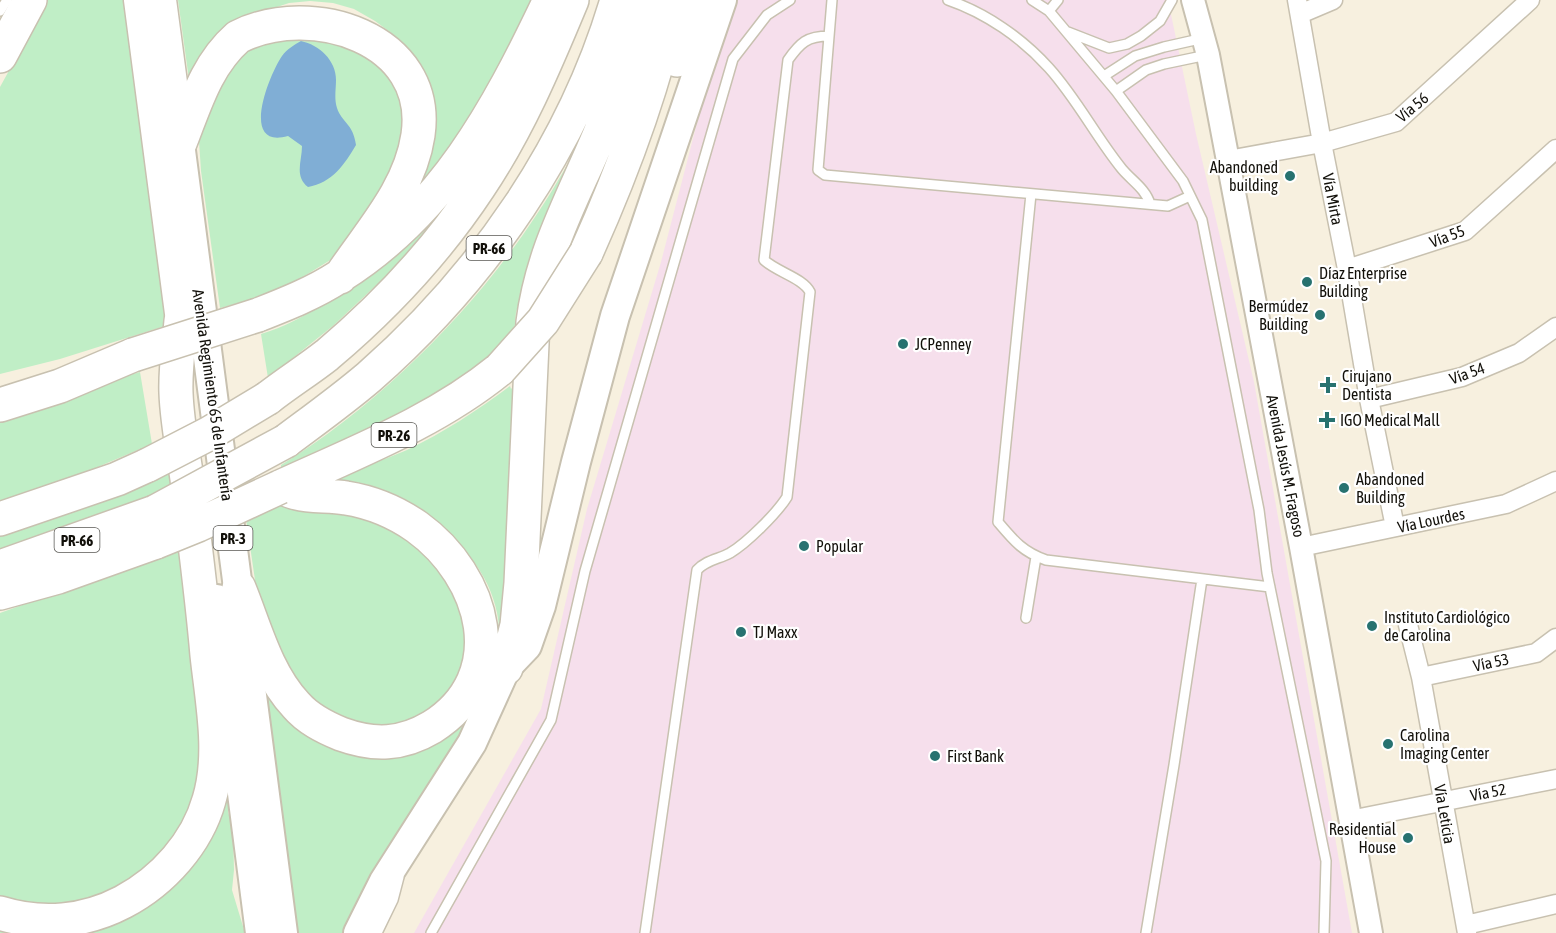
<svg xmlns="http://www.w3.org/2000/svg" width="1556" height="933" font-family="'Asap Condensed',sans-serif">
  <rect width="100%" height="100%" fill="#f7f0df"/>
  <!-- commercial -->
  <path fill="#f6dfec" d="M732 0H1168L1196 134 1254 382 1352 933H414L541 709 587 509 661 262 723 23Z"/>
  <!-- green -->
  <path fill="#c0eec6" d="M48 0H126L168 325 60 359 0 374V87Z
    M178 0H540L502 76 442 160 420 184 414 61 394 35 375 21 354 9 333 3 310 1 289 3 271 9 255 17 190 87Z
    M310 19 400 74 410 149 348 245 332 259 293 283 268 295 220 308 201 171 199 141 200 123 232 51Z
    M588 127 535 255 516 312 514 335 457 387 281 474V465C378 406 475 309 537 214 556 186 572 156 588 127Z
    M462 188 403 260 334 325 268 378 261 334C335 312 404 238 462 188Z
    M140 372 152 444 93 469 0 502V414Z
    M510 386 511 389 513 387 515 391 512 449 517 461C515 535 519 612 491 681 454 773 385 845 344 933H291L262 688 274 685C384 859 613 657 432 520 401 497 369 477 329 482L328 479C354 470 381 461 407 450 443 433 478 410 510 386Z
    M169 471 171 489 0 555V529Z
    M281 505 381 519 446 572 472 626 458 685 413 723 381 728 338 719 298 692 259 607 246 519Z
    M181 548 194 630 202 792 154 869 83 907 0 901V613Z
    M226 799 230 803 228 812 233 827 234 870 232 890 245 933H0V924L72 930Z"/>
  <!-- water -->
  <path fill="#80aed5" d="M301 41C319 45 336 60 336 80 336 89 334 99 337 108 342 123 353 123 356 145 345 164 332 183 308 187 294 176 302 161 302 146L288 136C239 150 269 75 282 56 287 49 294 45 301 41Z"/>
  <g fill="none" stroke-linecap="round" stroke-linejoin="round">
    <defs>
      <path id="service" d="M832 0 818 170 825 175 1168 206 1190 196
        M948 0C986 13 1022 38 1049 68 1077 99 1096 137 1122 169 1131 180 1146 189 1150 204
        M1032 0 1049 11 1116 91 1183 181 1202 220 1259 510 1267 573 1326 861 1324 933
        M0 11 7 0
        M1049 11 1058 0
        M1068 32 1109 48 1127 44 1141 36 1160 21 1172 0
        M1104 76 1135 56 1164 47 1204 38
        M1116 91 1146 70 1164 64 1207 55
        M1031 194 998 522C1014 541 1023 552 1046 560L1270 587
        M1026 618 1036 557
        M377 933 393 900 399 877
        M431 933 551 720 585 571 733 59 767 15 790 0
        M645 933 697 570C706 560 719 559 730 553 747 543 777 513 787 497L810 292C803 278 777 272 764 260L788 60C800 43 807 36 829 36
        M1146 933 1174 765 1202 579"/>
      <path id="minor" d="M1297 0 1322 143 1347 269 1369 399 1395 527
        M1300 14 1333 0
        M1228 160 1322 143 1396 122 1530 0
        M1347 269 1465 231 1556 149
        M1369 399 1462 377 1519 353 1556 327
        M1301 547 1506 504 1556 481
        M1408 625 1421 677 1467 933
        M1421 677 1536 653 1556 638
        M1350 820 1556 779
        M1466 925 1556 904"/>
      <path id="tertiary" d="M1193 0 1208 55 1301 547 1371 933"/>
      <path id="primary" d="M180 143 283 933
        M217 599 260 933
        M358 933 384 881 472 743 506 668 527 646 541 606 576 462 615 316 722 0"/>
      <path id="trunk" d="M139 0 181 321
        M161 0 180 143"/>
      <path id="motorway" d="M0 56 30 0
        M677 60 699 0
        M180 143C195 105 206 65 238 37 311 0 432 38 418 135 410 190 370 232 340 277
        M586 253C623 171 654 88 673 0
        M258 315C286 304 314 293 340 276 443 211 497 111 548 4
        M268 398C287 383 308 370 327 355 384 307 438 249 479 187 518 129 545 65 572 0
        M0 405 60 386 133 355
        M286 441C314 420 342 400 369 377 483 277 574 146 617 0
        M280 487C356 452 435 422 500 369
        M0 519 117 479 148 465
        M0 567 155 512
        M239 588C255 627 266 673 296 705 308 719 324 727 341 734 374 746 402 745 432 727 513 676 485 576 417 527 397 513 371 502 346 498 330 495 312 497 297 493 291 492 286 489 280 487
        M0 593 58 577 156 542
        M506 668 517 625 521 583 533 322C542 252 572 200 599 136 617 93 628 46 640 0
        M0 913C42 926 85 922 123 902 163 881 197 843 209 800 223 754 212 702 207 655 202 596 194 538 187 479 183 451 177 422 176 393 175 369 179 344 181 321"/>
    </defs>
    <!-- service casing -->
    <use href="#service" stroke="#c8c1b0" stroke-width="12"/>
    <!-- minor casing -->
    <use href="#minor" stroke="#c8c1b0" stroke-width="21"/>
    <!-- tertiary casing -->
    <use href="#tertiary" stroke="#c8c1b0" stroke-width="26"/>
    <!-- primary casing -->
    <use href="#primary" stroke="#c8c1b0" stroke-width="32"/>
    <!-- trunk casing -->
    <use href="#trunk" stroke="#c8c1b0" stroke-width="33"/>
    <!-- motorway casing -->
    <use href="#motorway" stroke="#c8c1b0" stroke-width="36"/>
    <!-- service -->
    <use href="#service" stroke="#fff" stroke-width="9"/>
    <!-- minor -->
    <use href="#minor" stroke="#fff" stroke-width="18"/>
    <!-- tertiary -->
    <use href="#tertiary" stroke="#fff" stroke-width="22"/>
    <!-- primary -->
    <use href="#primary" stroke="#fff" stroke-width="28"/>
    <!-- trunk -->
    <use href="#trunk" stroke="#fff" stroke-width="30"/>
    <!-- motorway -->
    <use href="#motorway" stroke="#fff" stroke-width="33"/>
    <defs>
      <path id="motorway-bridge" d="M133 355 258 315
        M500 369 543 321 586 253
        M148 465 210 433 268 398
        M155 512 286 441
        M156 542 198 525 280 487"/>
    </defs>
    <!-- motorway-bridge casing -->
    <use href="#motorway-bridge" stroke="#c8c1b0" stroke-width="36" stroke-linecap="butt"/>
    <!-- motorway-bridge -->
    <use href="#motorway-bridge" stroke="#fff" stroke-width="33"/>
  </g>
  <!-- markers -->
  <g fill="#277270" stroke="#fff" stroke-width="2">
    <circle cx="1290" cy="176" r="6"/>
    <circle cx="1307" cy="282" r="6"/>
    <circle cx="1320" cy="315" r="6"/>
    <circle cx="903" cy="344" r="6"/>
    <path d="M1325 376h6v6h6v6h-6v6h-6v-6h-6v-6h6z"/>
    <path d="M1324 411h6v6h6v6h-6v6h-6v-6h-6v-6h6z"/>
    <circle cx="1344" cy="488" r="6"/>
    <circle cx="804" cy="546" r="6"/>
    <circle cx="1372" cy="626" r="6"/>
    <circle cx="741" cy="632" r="6"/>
    <circle cx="1388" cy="744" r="6"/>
    <circle cx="935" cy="756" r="6"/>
    <circle cx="1408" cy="838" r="6"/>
  </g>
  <g text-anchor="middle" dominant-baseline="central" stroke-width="4.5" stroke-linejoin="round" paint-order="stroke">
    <!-- shield labels -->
    <g fill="#fff" stroke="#595854" stroke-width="1.5">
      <rect x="466.5" y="236" width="45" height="24" rx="4.5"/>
      <rect x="371.5" y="423" width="45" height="24" rx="4.5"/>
      <rect x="213.5" y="526" width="39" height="24" rx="4.5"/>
      <rect x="54.5" y="528" width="45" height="24" rx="4.5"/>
    </g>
    <g font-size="15" font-weight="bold" fill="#12100a">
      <text x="489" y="248">PR-66</text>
      <text x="394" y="435">PR-26</text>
      <text x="233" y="538">PR-3</text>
      <text x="77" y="540">PR-66</text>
    </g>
    <!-- street labels -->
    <g font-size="16" fill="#12100a" stroke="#fff">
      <text transform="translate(1412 107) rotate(-40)">Vía 56</text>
      <text transform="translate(1333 199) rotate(79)">Vía Mirta</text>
      <text transform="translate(1447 236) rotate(-21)">Vía 55</text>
      <text transform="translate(1467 373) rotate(-20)">Vía 54</text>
      <text transform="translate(213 395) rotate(82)">Avenida Regimiento 65 de Infantería</text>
      <text transform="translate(1286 466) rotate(79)">Avenida Jesús M. Fragoso</text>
      <text transform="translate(1431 520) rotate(-12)">Vía Lourdes</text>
      <text transform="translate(1491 662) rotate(-12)">Vía 53</text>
      <text transform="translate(1488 792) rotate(-11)">Vía 52</text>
      <text transform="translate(1445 814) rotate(80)">Vía Leticia</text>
    </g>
    <!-- poi labels -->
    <g font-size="16" fill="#12100a" stroke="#fff" text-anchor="start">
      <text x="1278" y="167" text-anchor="end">Abandoned<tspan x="1278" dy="18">building</tspan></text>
      <text x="1319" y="273">Díaz Enterprise<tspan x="1319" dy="18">Building</tspan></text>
      <text x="1308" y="306" text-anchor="end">Bermúdez<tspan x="1308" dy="18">Building</tspan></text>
      <text x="915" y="344">JCPenney</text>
      <text x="1342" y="376">Cirujano<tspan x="1342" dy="18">Dentista</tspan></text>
      <text x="1340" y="420">IGO Medical Mall</text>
      <text x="1356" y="479">Abandoned<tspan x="1356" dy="18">Building</tspan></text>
      <text x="816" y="546">Popular</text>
      <text x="1384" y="617">Instituto Cardiológico<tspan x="1384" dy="18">de Carolina</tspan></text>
      <text x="753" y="632">TJ Maxx</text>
      <text x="1400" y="735">Carolina<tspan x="1400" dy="18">Imaging Center</tspan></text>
      <text x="947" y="756">First Bank</text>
      <text x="1396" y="829" text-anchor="end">Residential<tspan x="1396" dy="18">House</tspan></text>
    </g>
  </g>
</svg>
